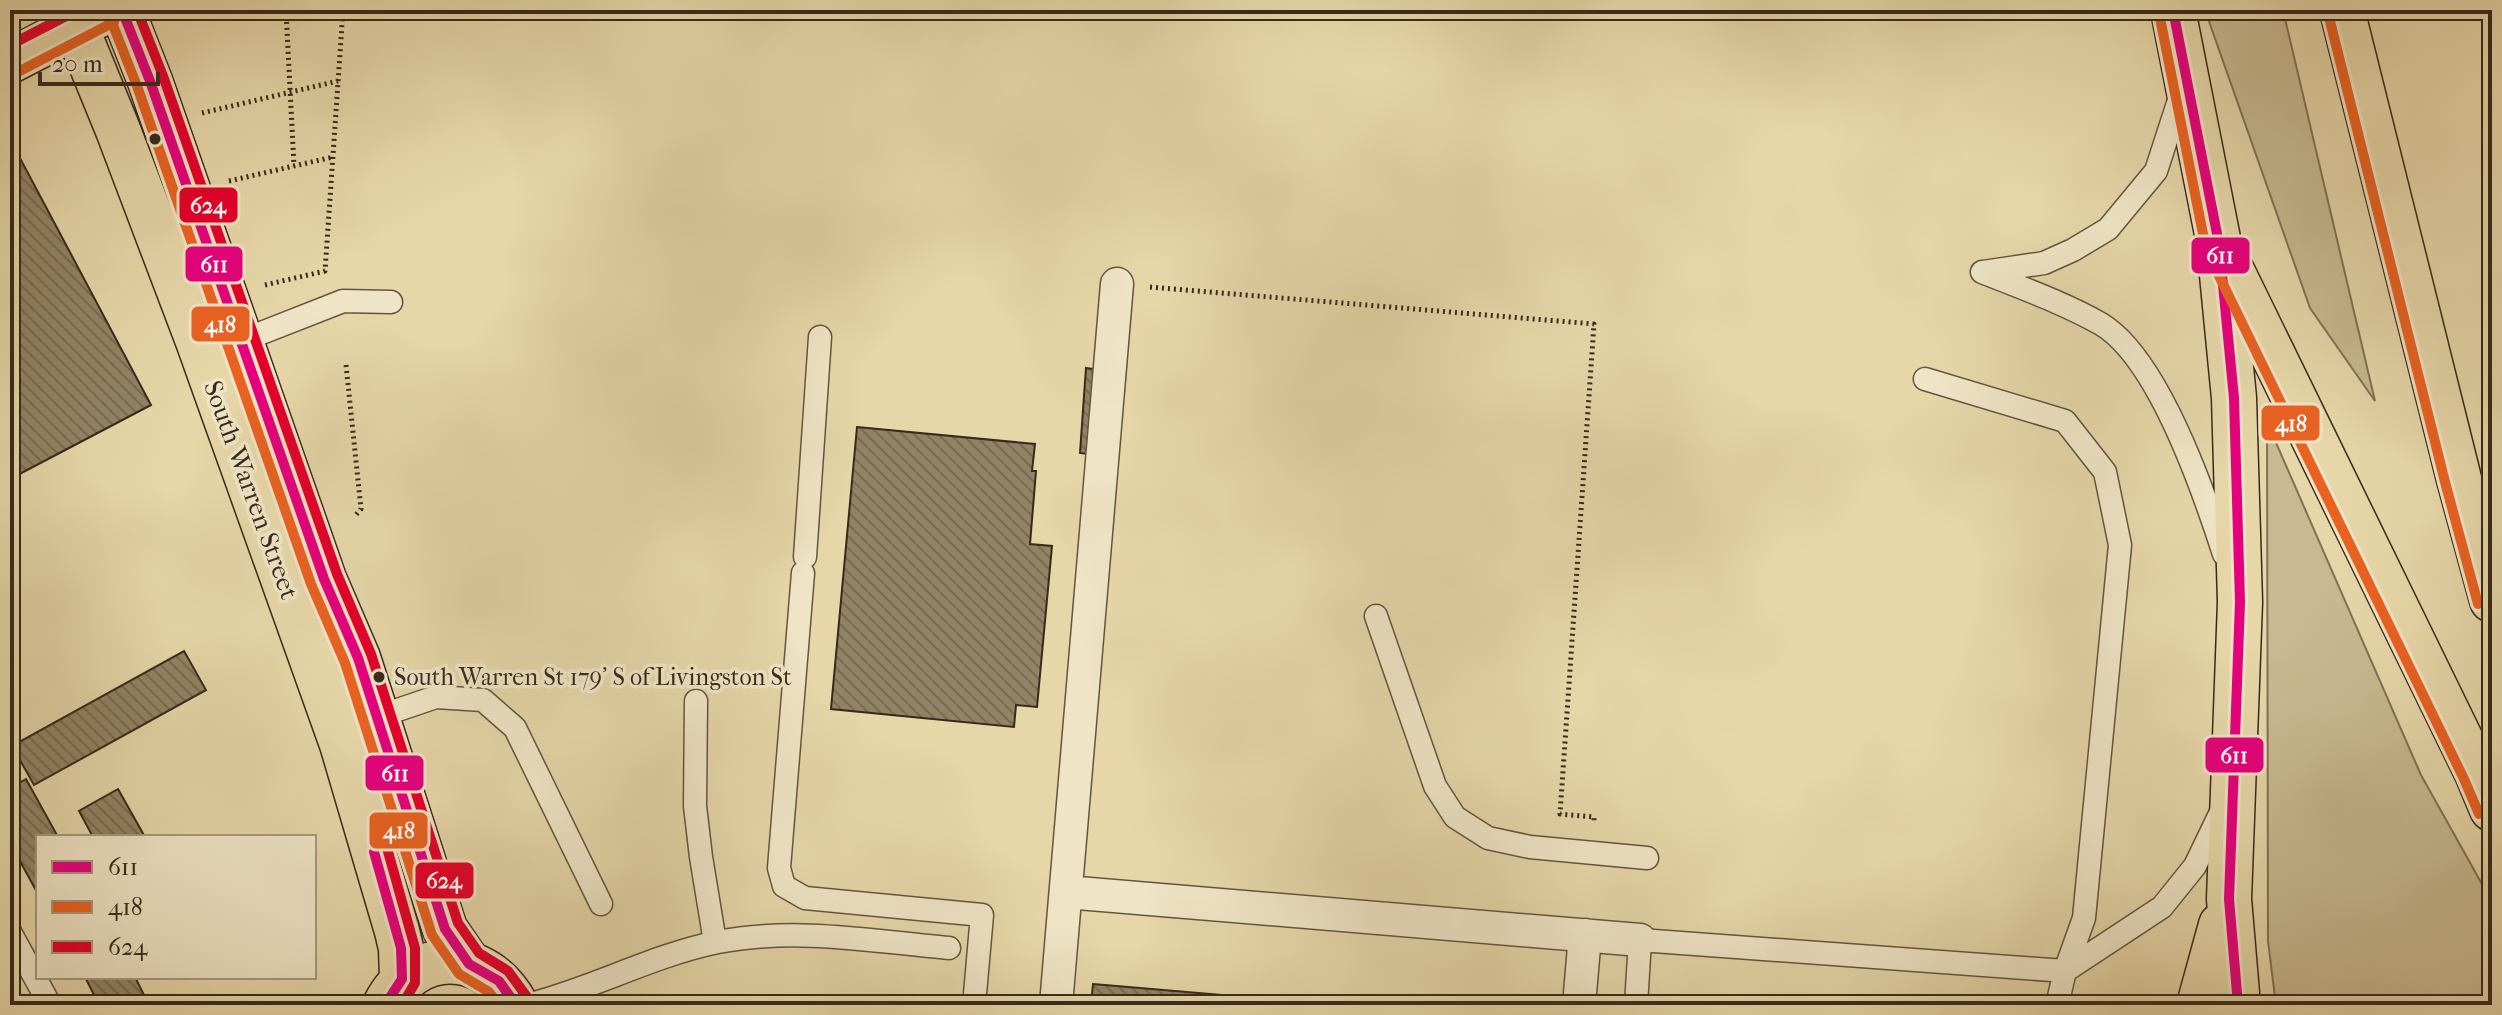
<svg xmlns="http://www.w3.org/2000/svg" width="2502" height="1015" font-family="'IM FELL French Canon',serif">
  <defs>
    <pattern id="building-back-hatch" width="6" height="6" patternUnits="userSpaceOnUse" patternTransform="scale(2)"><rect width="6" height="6" fill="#928365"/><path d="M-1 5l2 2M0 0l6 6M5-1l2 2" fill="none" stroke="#786b52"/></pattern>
  </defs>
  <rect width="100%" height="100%" fill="#e6d6a8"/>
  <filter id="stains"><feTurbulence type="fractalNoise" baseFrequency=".0025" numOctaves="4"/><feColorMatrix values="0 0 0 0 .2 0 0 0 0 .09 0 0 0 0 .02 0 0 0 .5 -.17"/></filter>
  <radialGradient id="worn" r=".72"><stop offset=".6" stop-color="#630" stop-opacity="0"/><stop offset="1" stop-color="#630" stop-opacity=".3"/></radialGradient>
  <!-- grass -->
  <path fill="#c8b990" stroke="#807256" stroke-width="2" d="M2205 10H2283L2375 401 2310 308Z
    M2267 422 2421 775 2492 902V1005H2276L2268 941Z"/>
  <!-- building -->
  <path fill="url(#building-back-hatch)" stroke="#372a1c" stroke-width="2" d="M21 160 151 405 10 479V165Z
    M1086 368 1101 370 1095 455 1080 453Z
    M857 427 1035 444 1032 471H1036L1030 544 1052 546 1037 707 1016 705 1014 727 831 709Z
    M184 651 206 690 34 785 12 746Z
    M26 779 58 837H38V894L10 843V788Z
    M118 789 145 837H93L79 811Z
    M85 977H135L149 1005H99Z
    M1093 984 1341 1005H1091Z"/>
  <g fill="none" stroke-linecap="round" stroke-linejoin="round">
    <defs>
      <path id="service" d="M1982 272C2022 288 2064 303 2101 324 2158 358 2204 492 2224 554
        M1983 272 2044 263 2073 250 2108 229 2156 171 2181 94
        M241 341 343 301 391 302
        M1925 379 2065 421 2105 472 2120 545 2084 918 2065 971 2057 1005
        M805 557 820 337
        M803 573 779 868 784 886 805 898 982 915 974 1005
        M1376 616 1435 786 1455 817 1488 838 1530 847 1647 858
        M696 701 695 806 701 857 715 942
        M377 717 436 697 483 700 515 728 601 904
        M10 932 50 1005
        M527 1005C592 989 653 955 718 942 795 927 872 941 949 948
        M1636 1005 1640 940 2065 971 2162 907 2195 866 2221 812"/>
      <path id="pedestrian" d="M1066 892 1640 940
        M1056 1005 1117 284
        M1579 1005 1585 935"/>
      <path id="primary" d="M69 10 118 130 198 341 342 744 397 931 401 948 402 979
        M122 10 150 81 324 579 358 658 445 929 469 964
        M10 61 103 13
        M385 1005C415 947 485 947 516 1005"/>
      <path id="motorway" d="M2173 10 2219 244 2234 398 2240 602 2229 899 2238 1005
        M2342 10 2459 479 2492 600
        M2232 271 2477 773 2492 809
        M2199 1005 2221 925"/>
    </defs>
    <!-- service casing -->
    <use href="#service" stroke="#63553f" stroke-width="25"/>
    <!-- pedestrian casing -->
    <use href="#pedestrian" stroke="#63553f" stroke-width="35"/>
    <!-- primary casing -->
    <use href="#primary" stroke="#372a1c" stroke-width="47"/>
    <!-- motorway casing -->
    <use href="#motorway" stroke="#372a1c" stroke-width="47"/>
    <!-- path -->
    <path stroke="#372a1c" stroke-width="5" stroke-dasharray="2 4" stroke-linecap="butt" d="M286 10 294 166
      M202 113 338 81
      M229 181 333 157
      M265 285 325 271 343 10
      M1150 287 1594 324 1560 814 1594 817V824
      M346 365 361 509 355 516"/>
    <!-- service -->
    <use href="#service" stroke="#efe4c6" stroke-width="22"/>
    <!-- pedestrian -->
    <use href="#pedestrian" stroke="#efe4c6" stroke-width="32"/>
    <!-- primary -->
    <use href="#primary" stroke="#e6d6a8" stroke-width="44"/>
    <!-- motorway -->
    <use href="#motorway" stroke="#e6d6a8" stroke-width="44"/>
    <defs>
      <path id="bus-1" d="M122 10 150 81 324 579 358 658 445 929 469 964 499 981 516 1005
        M2173 10 2219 244 2234 398 2240 602 2229 899 2238 1005
        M374 852 401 948 402 979 385 1005"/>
      <path id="bus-2" d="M2159 13 2206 249 2464 779 2479 814
        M2328 13 2445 482 2478 604
        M109 15 137 86 311 584 345 663 432 935 459 974 489 992 499 1005
        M16 73 114 22"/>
      <path id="bus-3" d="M137 10 163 76 337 574 371 654 458 923 479 953 508 971 527 997
        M10 45 78 10
        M387 848 415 948V983L402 1005"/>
    </defs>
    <!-- bus-1 casing -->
    <use href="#bus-1" stroke="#efe4c6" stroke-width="16"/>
    <!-- bus-2 casing -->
    <use href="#bus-2" stroke="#efe4c6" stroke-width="16"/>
    <!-- bus-3 casing -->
    <use href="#bus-3" stroke="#efe4c6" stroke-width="16"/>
    <!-- bus-1 -->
    <use href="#bus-1" stroke="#e5007d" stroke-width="10"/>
    <!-- bus-2 -->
    <use href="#bus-2" stroke="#e96222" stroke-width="10"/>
    <!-- bus-3 -->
    <use href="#bus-3" stroke="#e4002b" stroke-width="10"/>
  </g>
  <!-- markers -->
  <g fill="#372a1c" stroke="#efe4c6" stroke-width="3">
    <circle cx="155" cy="139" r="7"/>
    <circle cx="379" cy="677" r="7"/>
  </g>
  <g text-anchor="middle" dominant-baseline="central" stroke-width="7" stroke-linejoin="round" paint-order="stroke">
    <!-- bus labels -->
    <g font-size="24" fill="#372a1c" stroke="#efe4c6" text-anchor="start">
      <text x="394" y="677">South Warren St 179' S of Livingston St</text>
    </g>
    <!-- street labels -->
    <g font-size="26" fill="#372a1c" stroke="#efe4c6">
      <text transform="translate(251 490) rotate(70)">South Warren Street</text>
    </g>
  </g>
  <g stroke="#efe4c6" stroke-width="3">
    <rect x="178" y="186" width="61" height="38" rx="8" fill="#e4002b"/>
    <rect x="2190" y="236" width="61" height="39" rx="8" fill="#e5007d"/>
    <rect x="184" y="245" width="60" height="38" rx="8" fill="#e5007d"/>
    <rect x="190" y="305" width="61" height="38" rx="8" fill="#e96222"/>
    <rect x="2260" y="404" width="61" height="38" rx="8" fill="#e96222"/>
    <rect x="2204" y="736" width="61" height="38" rx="8" fill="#e5007d"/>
    <rect x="364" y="754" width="61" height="38" rx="8" fill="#e5007d"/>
    <rect x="368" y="811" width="61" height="39" rx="8" fill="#e96222"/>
    <rect x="414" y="861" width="61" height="39" rx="8" fill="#e4002b"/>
  </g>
  <g font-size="22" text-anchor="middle" font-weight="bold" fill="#fff">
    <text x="208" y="213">624</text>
    <text x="2220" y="263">611</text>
    <text x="214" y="272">611</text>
    <text x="220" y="332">418</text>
    <text x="2291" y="431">418</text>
    <text x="2234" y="763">611</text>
    <text x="395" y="781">611</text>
    <text x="399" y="838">418</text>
    <text x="444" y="888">624</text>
  </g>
  <!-- margin -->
  <rect width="2502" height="1015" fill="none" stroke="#e6d6a8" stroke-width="40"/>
  <rect x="12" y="12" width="2478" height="991" fill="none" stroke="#372a1c" stroke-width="4"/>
  <rect x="20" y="20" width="2462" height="975" fill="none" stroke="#372a1c" stroke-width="2"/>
  <!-- legend -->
  <rect x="36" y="835" width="280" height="144" fill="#efe4c6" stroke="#a59a82" stroke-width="2"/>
  <rect x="52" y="861" width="40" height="12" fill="#e5007d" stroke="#a59a82" stroke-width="2"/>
  <text x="108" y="875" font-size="24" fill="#372a1c">611</text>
  <rect x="52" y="901" width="40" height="12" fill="#e96222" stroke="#a59a82" stroke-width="2"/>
  <text x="108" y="915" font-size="24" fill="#372a1c">418</text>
  <rect x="52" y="941" width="40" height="12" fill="#e4002b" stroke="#a59a82" stroke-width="2"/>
  <text x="108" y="955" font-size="24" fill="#372a1c">624</text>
  <!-- scale -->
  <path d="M40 72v12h118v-12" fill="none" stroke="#372a1c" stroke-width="4"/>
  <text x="52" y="72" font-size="24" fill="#372a1c" stroke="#efe4c6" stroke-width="6" paint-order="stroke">20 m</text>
  <rect width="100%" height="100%" filter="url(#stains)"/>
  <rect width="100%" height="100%" fill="url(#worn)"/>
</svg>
